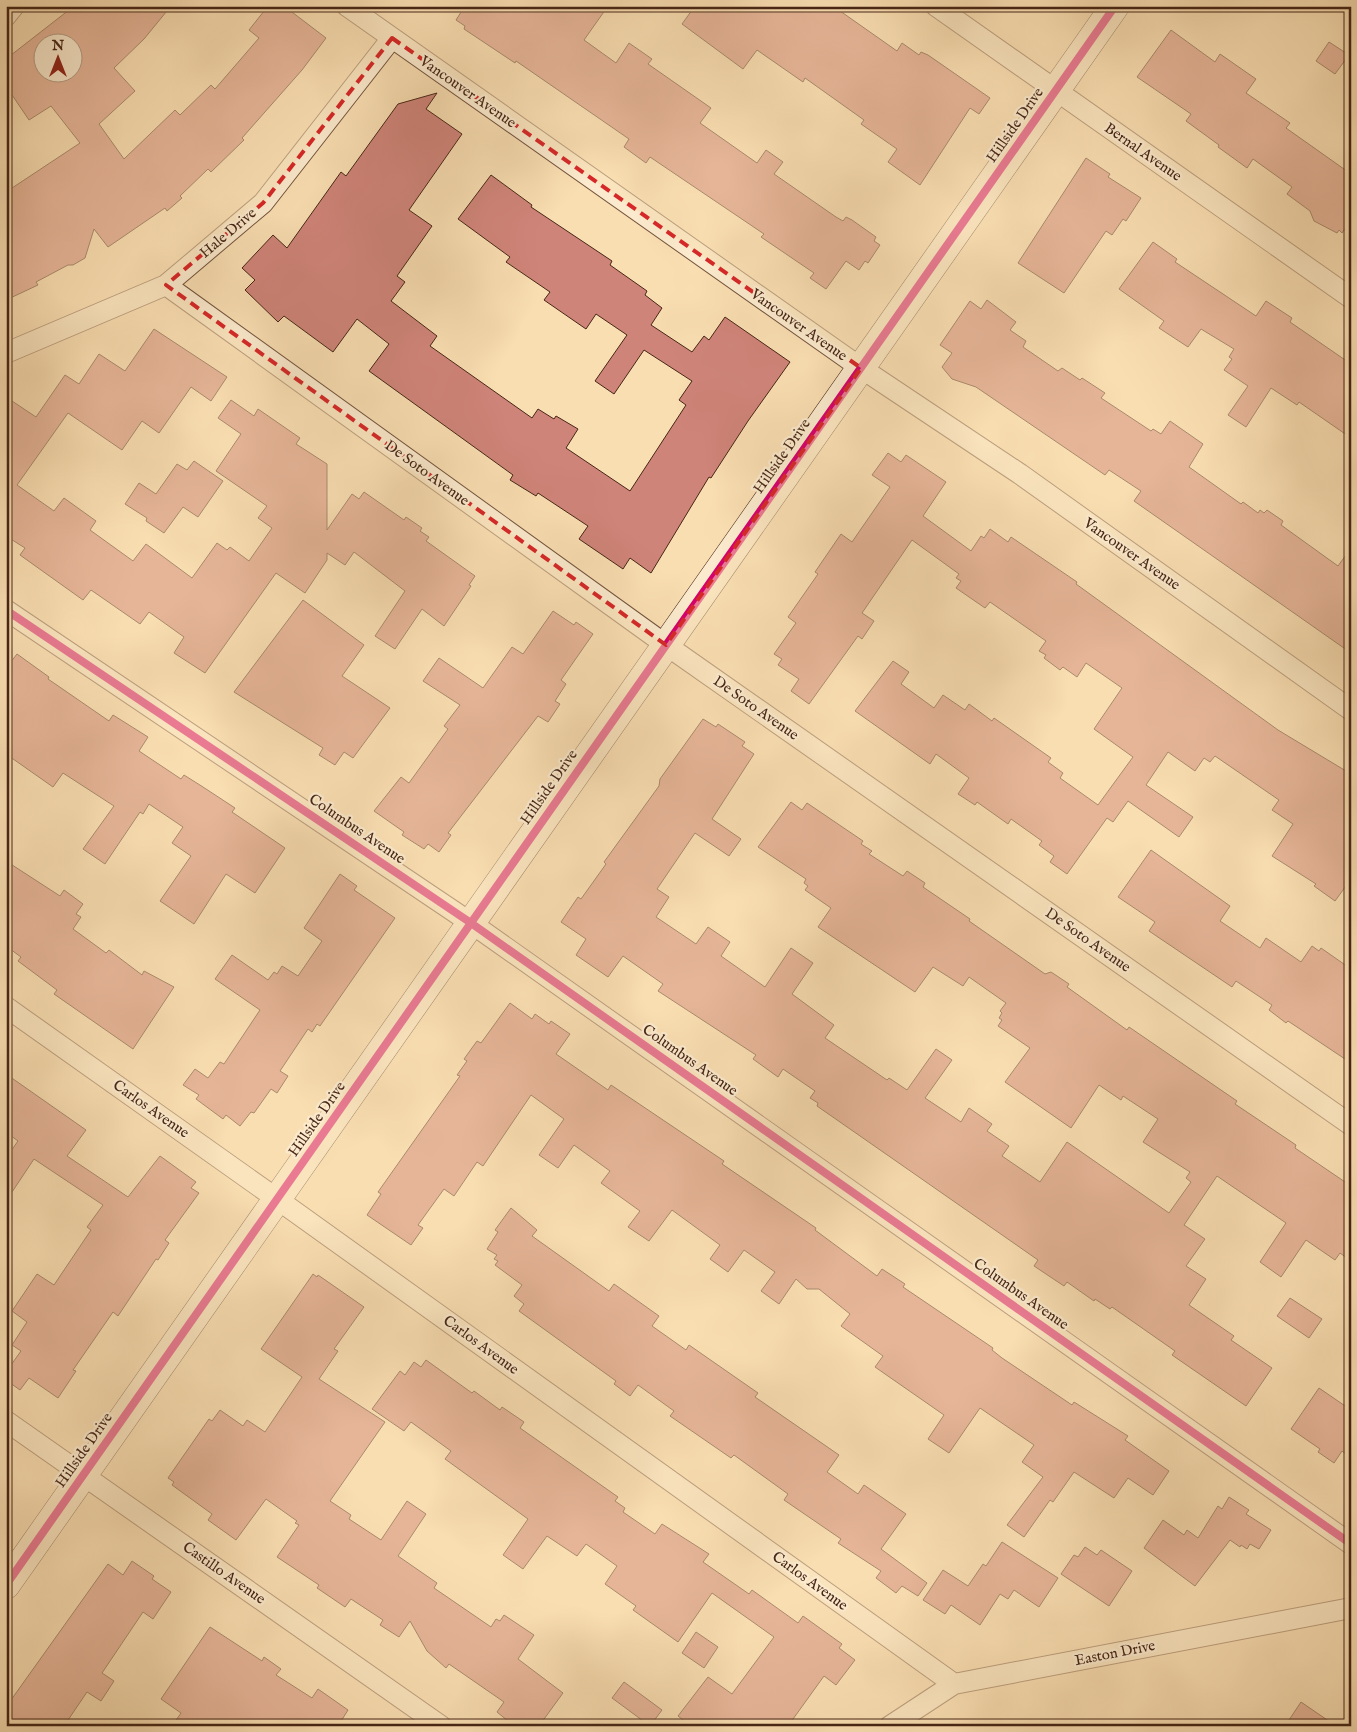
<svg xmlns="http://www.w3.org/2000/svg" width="1357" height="1732" font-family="'IM FELL English',serif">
  <rect width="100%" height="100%" fill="#f9deb2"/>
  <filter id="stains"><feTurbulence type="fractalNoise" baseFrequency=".004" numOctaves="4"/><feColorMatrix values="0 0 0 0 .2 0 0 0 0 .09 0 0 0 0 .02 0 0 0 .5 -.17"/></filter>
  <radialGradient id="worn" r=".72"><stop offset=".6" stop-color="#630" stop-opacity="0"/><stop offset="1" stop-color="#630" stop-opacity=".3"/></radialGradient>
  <!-- building -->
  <path fill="#cf8479" stroke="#472616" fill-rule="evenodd" d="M74 6H171L144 39 114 68 135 91 99 124 124 159 175 110 180 115 211 85 215 89 259 38 249 30 268 6H284L326 38 302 70 242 138 244 140 211 172 208 169 180 196 182 198 167 211 165 208 108 247 94 229 85 258 73 265H68L36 282 38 285 6 300V192L80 143 51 106 29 120 6 86V59ZM42 42H72V72H42Z
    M465 6H608L584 40 616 63 629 43 652 59 648 64 711 108 700 123 757 163 766 150 783 162 774 174 836 217 843 221 846 217 852 220 876 237 874 241 880 245 868 263 865 261 859 270 846 261 826 289 810 278 814 273 761 237 764 234 650 157 646 163 624 147 629 139 516 61 515 63 464 29 465 26 456 20Z
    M695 6H833L897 51 902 43 919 55 921 52 928 55 990 98 979 114 970 108 920 185 888 162 897 149 861 124 864 120 805 78 803 82 757 50 743 69 682 24Z
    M1171 30 1215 62 1220 54 1256 79 1246 93 1290 123 1286 128 1351 174V220L1342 233 1339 230 1337 233 1314 221 1310 211 1287 194 1292 187 1253 159 1247 168 1218 147 1219 145 1186 121 1191 114 1137 77Z
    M1329 42 1349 55 1335 74 1316 61Z
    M437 93 426 109 462 134 409 210 432 226 397 276 405 282 391 301 437 336 430 346 532 418 538 409 554 419 556 416 578 429 566 448 630 491 686 405 679 400 692 381 644 350 614 394 595 381 627 335 596 314 586 329 544 300 550 292 506 262 510 257 458 219 491 175 532 205 531 207 612 261 610 265 647 291 645 295 662 308 651 325 692 352 704 336 709 340 725 317 790 362 748 421 711 478 709 477 651 573 630 558 623 569 579 539 588 526 538 493 536 496 510 480 513 475 369 371 389 344 357 319 333 352 284 316 278 322 245 290 255 280 242 268 273 235 287 248 341 172 346 176 398 104Z
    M1086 158 1110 174 1108 177 1141 198 1126 221 1123 219 1112 235 1106 231 1064 293 1018 263Z
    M1153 242 1177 259 1175 262 1256 316 1266 301 1292 318 1290 322 1351 364V438L1299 402 1297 405 1271 388 1246 427 1228 415 1248 386 1224 370 1232 359 1229 357 1234 349 1201 329 1188 347 1159 328 1164 321 1119 289Z
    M987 300 1016 322 1010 330 1026 341 1023 347 1058 371 1062 368 1080 380 1082 378 1105 393 1101 398 1151 431 1153 429 1161 434 1170 421 1203 444 1189 467 1241 504 1243 502 1258 513 1260 510 1264 513 1267 510 1283 521 1281 525 1338 566 1351 548V653L1134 501 1141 491 1109 470 1105 475 976 387 952 379 942 367 952 353 940 345 970 301 981 309Z
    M154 329 227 377 211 401 191 387 159 433 142 421 122 450 68 413 17 485 54 511 64 498 96 521 90 530 133 561 146 544 192 578 217 543 227 550 230 547 249 561 272 528 258 518 267 506 216 471 241 434 218 418 231 400 254 416 258 409 300 438 296 444 327 464V530L352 494 359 499 364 492 404 520 406 517 422 528 420 531 429 537 426 541 475 576 469 585 471 586 444 626 422 609 395 649 375 636 405 591 354 552 345 565 327 553V560L305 593 276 573 205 673 174 653 184 637 149 612 140 624 91 590 83 600 20 555 25 548 6 536V397L36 417 65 375 79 384 99 354 125 371Z
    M888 453 901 462 906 455 946 482 923 516 971 551 981 536 984 538 990 529 1008 542 1011 537 1077 582 1076 584 1278 730 1351 774V879L1335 901 1314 886 1316 884 1272 856 1293 824 1272 810 1279 800 1215 756 1210 762 1204 758 1195 771 1168 752 1146 785 1193 817 1179 837 1128 801 1113 822 1107 818 1067 874 1050 862 1054 856 1039 845 1042 841 1011 819 1008 824 977 802 975 805 958 794 969 778 936 754 930 764 855 711 893 661 909 672 901 684 934 708 943 695 965 710 969 704 992 721 994 718 1051 758 1048 762 1063 773 1060 778 1098 805 1133 757 1094 729 1122 688 1086 663 1077 677 1063 667 1060 670 1044 658 1046 655 1039 651 1046 641 990 602 985 608 956 588 961 581 956 578 959 574 912 540 862 613 874 621 862 639 858 636 809 704 791 691 799 679 778 665 782 659 774 654 796 623 788 617 818 574 815 572 841 534 852 542 890 487 872 475Z
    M194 461 223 481 198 517 183 507 164 533 146 521 147 518 125 504 139 483 156 494 177 464 187 470Z
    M303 600 364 645 342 676 390 708 353 758 344 752 335 765 319 755 323 748 234 692Z
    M553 611 574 625 576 622 593 634 561 680 566 684 555 701 560 704 548 722 538 716 448 833 451 835 439 852 428 844 424 849 402 835 404 832 374 811 401 777 409 783 448 729 444 726 460 705 423 681 439 658 483 688 512 647 523 654Z
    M17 654 49 677 48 679 109 721 113 715 148 737 139 751 181 779 184 775 203 787 235 808 232 812 285 848 255 893 226 874 194 924 160 901 191 856 172 843 183 827 149 804 143 814 140 812 105 864 83 849 114 806 63 773 53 787 6 754V668Z
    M703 719 716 727 718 724 745 742 742 746 754 754 712 819 741 839 729 856 695 833 657 889 669 897 656 917 696 944 708 927 730 942 721 956 765 987 791 948 813 963 792 994 834 1025 825 1038 887 1080 889 1078 907 1090 936 1049 952 1060 925 1098 961 1122 969 1108 992 1124 987 1131 1009 1146 1002 1156 1040 1182 1067 1142 1169 1213 1191 1182 1186 1178 1190 1172 1143 1142 1158 1119 1123 1096 1121 1100 1099 1085 1071 1128 1005 1082 1030 1048 998 1026 1002 1020 999 1018 1002 1013 1000 1011 1006 1003 969 977 963 986 933 967 915 992 818 927 831 908 805 890 808 886 804 883 806 879 758 847 791 802 802 810 807 803 863 841 861 844 872 851 869 854 903 876 907 871 925 883 923 887 970 919 969 921 1045 974 1051 972 1069 984 1067 987 1127 1030 1129 1027 1237 1101 1235 1104 1296 1145 1295 1148 1351 1186V1261L1340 1253 1335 1260 1306 1240 1281 1277 1260 1262 1286 1223 1217 1176 1184 1225 1205 1239 1186 1266 1206 1279 1189 1305 1234 1336 1231 1340 1272 1368 1246 1406 1172 1355 1175 1351 1112 1307 1110 1309 1095 1299 1094 1301 1067 1282 1064 1286 1034 1266 1038 1260 817 1106 818 1103 810 1098 815 1091 783 1069 778 1077 753 1059 756 1055 658 991 663 984 623 956 608 977 576 955 586 939 561 922 578 897 581 899 606 864 604 862 659 786 660 779Z
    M1151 850 1230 906 1220 921 1260 948 1266 938 1301 962 1312 946 1319 951 1321 948 1351 969V1063L1288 1021 1286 1023 1269 1010 1272 1005 1236 981 1232 987 1149 931 1155 922 1118 897Z
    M6 861 60 896 64 890 83 904 76 914 81 917 73 929 106 953 109 950 142 975 144 971 174 987 133 1049 54 994 57 990 18 961 21 957 6 946Z
    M340 874 357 886 354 890 395 918 320 1026 317 1024 312 1032 308 1029 280 1071 288 1076 277 1093 271 1089 254 1113 251 1112 240 1126 226 1115 223 1119 196 1099 199 1095 183 1085 195 1069 208 1078 220 1062 224 1064 260 1010 215 979 232 955 268 980 274 972 277 974 282 966 298 976 322 941 304 928Z
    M510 1003 532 1019 535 1014 549 1024 551 1021 570 1034 556 1054 608 1090 611 1085 724 1161 722 1164 816 1228 815 1230 877 1276 882 1269 905 1284 903 1287 993 1348 992 1350 1002 1358 1072 1405 1074 1402 1128 1436 1125 1440 1169 1471 1153 1495 1128 1478 1114 1498 1074 1472 1053 1502 1050 1500 1024 1537 1007 1525 1043 1477 1022 1462 1034 1445 980 1408 949 1453 928 1439 944 1415 875 1367 883 1356 841 1326 850 1314 819 1289H807L796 1279 779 1304 761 1291 775 1272 744 1250 728 1272 710 1259 720 1245 672 1210 649 1241 628 1227 640 1211 601 1183 610 1171 574 1145 558 1168 539 1155 564 1119 531 1095 483 1166 477 1162 454 1196 444 1189 418 1225 423 1228 411 1245 367 1215 381 1194 378 1192 460 1076 457 1075 467 1061 464 1059 477 1041 481 1043Z
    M6 1074 86 1130 67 1156 128 1197 160 1156 196 1182 191 1188 199 1193 165 1240 169 1243 158 1260 156 1259 118 1316 113 1312 73 1370 76 1371 58 1398 29 1378 20 1390 6 1380V1372L21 1351 12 1345 27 1322 12 1311 37 1274 54 1285 91 1230 87 1227 103 1205 34 1159 6 1201V1158L18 1141 6 1132Z
    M511 1208 537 1230 532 1236 609 1291 614 1284 659 1316 652 1326 686 1350 689 1345 758 1393 755 1397 839 1455 827 1472 858 1494 864 1485 906 1514 881 1549 927 1583 918 1596 902 1586 896 1593 876 1578 881 1571 838 1543 841 1539 784 1500 788 1494 734 1455 731 1458 670 1416 674 1411 638 1385 630 1396 614 1384 616 1381 519 1311 524 1304 514 1296 522 1285 495 1265 498 1261 494 1259 497 1255 487 1249 498 1232 495 1230Z
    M313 1274 317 1277 318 1275 364 1307 334 1349 338 1351 319 1379 385 1422 330 1501 351 1515 349 1519 381 1540 407 1501 426 1514 398 1556 437 1583 434 1588 491 1627 496 1619 500 1621 504 1615 534 1635 518 1659 563 1693 539 1726H514L497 1712 504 1702 449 1664 446 1668 427 1651 410 1621 399 1637 380 1625 383 1620 351 1599 345 1607 317 1588 319 1585 277 1557 299 1525 295 1523 297 1521 266 1499 236 1540 208 1520 212 1514 172 1485 174 1482 168 1478 209 1419 212 1421 220 1410 243 1426 247 1420 265 1432 302 1377 261 1349Z
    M1290 1298 1322 1319 1309 1338 1277 1316Z
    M426 1360 472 1393 474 1391 500 1410 502 1407 524 1422 520 1428 618 1497 615 1501 625 1508 623 1512 655 1534 662 1524 709 1554 703 1562 749 1594 752 1590 798 1623 803 1616 842 1644 839 1648 855 1660 836 1685 824 1676 788 1726H691L678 1716 708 1677 732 1694 774 1637 712 1593 678 1642 633 1610 636 1606 605 1584 617 1566 586 1544 577 1556 547 1536 523 1569 503 1555 528 1519 445 1459 451 1451 411 1422 404 1431 372 1409 400 1371 405 1375 414 1362 421 1367Z
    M1319 1388 1351 1410V1458L1342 1451 1334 1463 1318 1452 1320 1449 1291 1429Z
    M1229 1497 1249 1510 1246 1514 1271 1530 1259 1549 1250 1544 1247 1549 1241 1545 1240 1547 1230 1540 1195 1586 1144 1548 1163 1520 1184 1535 1187 1530 1198 1538 1218 1506 1222 1509Z
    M1002 1542 1058 1578 1039 1607 1014 1590 1008 1599 1000 1594 980 1625 951 1605 945 1614 923 1600 943 1570 968 1586 983 1564 986 1566Z
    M1085 1547 1097 1555 1101 1550 1132 1571 1109 1606 1061 1574 1074 1555 1078 1557Z
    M132 1561 154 1576 152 1579 171 1592 153 1619 143 1612 102 1673 114 1681 101 1701 87 1692 64 1726H6V1707L108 1564 123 1575Z
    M210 1627 262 1661 264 1657 281 1669 276 1675 312 1698 318 1689 348 1710 338 1726H172L181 1713 161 1699Z
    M696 1632 718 1647 704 1668 682 1653Z
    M624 1682 662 1710 650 1726 612 1698Z
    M1301 1702 1336 1726H1285Z"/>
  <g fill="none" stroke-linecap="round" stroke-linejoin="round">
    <defs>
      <path id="minor" d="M347 6 861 368 1020 474 1351 710
        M936 6 1351 298
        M6 16 14 6
        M166 285 666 645 1351 1125
        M6 353 166 285 263 203 392 38
        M6 610 471 923 1351 1544
        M6 1007 277 1199 954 1684
        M6 1421 441 1726
        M890 1726 954 1684 1351 1608"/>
      <path id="secondary" d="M6 1585 1115 6"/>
    </defs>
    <!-- minor casing -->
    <use href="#minor" stroke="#74543d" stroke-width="22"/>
    <!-- secondary casing -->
    <use href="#secondary" stroke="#472616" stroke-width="29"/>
    <!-- minor -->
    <use href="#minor" stroke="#fbeacd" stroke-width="20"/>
    <!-- secondary -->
    <use href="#secondary" stroke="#fbeacd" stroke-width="28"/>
    <defs>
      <path id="cycleway" d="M6 610 471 923 1351 1544
        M6 1585 1115 6"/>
    </defs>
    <!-- cycleway casing -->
    <use href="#cycleway" stroke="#fbeacd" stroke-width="11"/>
    <!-- cycleway -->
    <use href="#cycleway" stroke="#d6006c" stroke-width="8"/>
  </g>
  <!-- marked area -->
  <path d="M0 0H1357V1732H0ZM392 38 861 368 666 645 166 285 263 203Z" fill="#f9deb2" fill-opacity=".55" fill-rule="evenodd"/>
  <path fill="none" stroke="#d62828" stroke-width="4" stroke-dasharray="10 6" stroke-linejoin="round" d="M392 38 861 368 666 645 166 285 263 203Z"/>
  <g text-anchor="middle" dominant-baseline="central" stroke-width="4.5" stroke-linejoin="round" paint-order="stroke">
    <!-- street labels -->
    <g font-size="15" fill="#472616" stroke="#fbeacd">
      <text transform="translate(468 92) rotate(35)">Vancouver Avenue</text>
      <text transform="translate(1015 125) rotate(-55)">Hillside Drive</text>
      <text transform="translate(1143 152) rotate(35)">Bernal Avenue</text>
      <text transform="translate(228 233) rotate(-40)">Hale Drive</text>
      <text transform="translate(799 325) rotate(35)">Vancouver Avenue</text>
      <text transform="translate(782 456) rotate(-55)">Hillside Drive</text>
      <text transform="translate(427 473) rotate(36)">De Soto Avenue</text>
      <text transform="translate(1132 554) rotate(35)">Vancouver Avenue</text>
      <text transform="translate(756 708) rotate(35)">De Soto Avenue</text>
      <text transform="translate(549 787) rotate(-55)">Hillside Drive</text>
      <text transform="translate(357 829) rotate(34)">Columbus Avenue</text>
      <text transform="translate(1088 940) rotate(35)">De Soto Avenue</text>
      <text transform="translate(690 1060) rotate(35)">Columbus Avenue</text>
      <text transform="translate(151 1109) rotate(35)">Carlos Avenue</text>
      <text transform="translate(317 1119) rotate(-55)">Hillside Drive</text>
      <text transform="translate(1021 1294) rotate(35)">Columbus Avenue</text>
      <text transform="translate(481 1345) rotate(36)">Carlos Avenue</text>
      <text transform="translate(84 1450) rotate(-55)">Hillside Drive</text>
      <text transform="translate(224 1573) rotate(35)">Castillo Avenue</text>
      <text transform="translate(810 1581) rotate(36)">Carlos Avenue</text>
      <text transform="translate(1115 1653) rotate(-11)">Easton Drive</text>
    </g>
  </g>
  <!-- margin -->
  <rect width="1357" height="1732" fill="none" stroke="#f9deb2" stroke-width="25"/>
  <rect x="8" y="8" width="1342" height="1717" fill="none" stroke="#472616" stroke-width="2.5"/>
  <rect x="12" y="12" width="1332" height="1707" fill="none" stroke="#472616"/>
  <!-- north arrow -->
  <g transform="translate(58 58)"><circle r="24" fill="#fbeacd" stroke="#b39c84"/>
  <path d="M0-4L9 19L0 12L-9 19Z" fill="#8f2418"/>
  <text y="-8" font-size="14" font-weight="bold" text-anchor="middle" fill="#472616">N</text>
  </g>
  <rect width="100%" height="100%" filter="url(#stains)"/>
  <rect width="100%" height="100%" fill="url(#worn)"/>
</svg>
